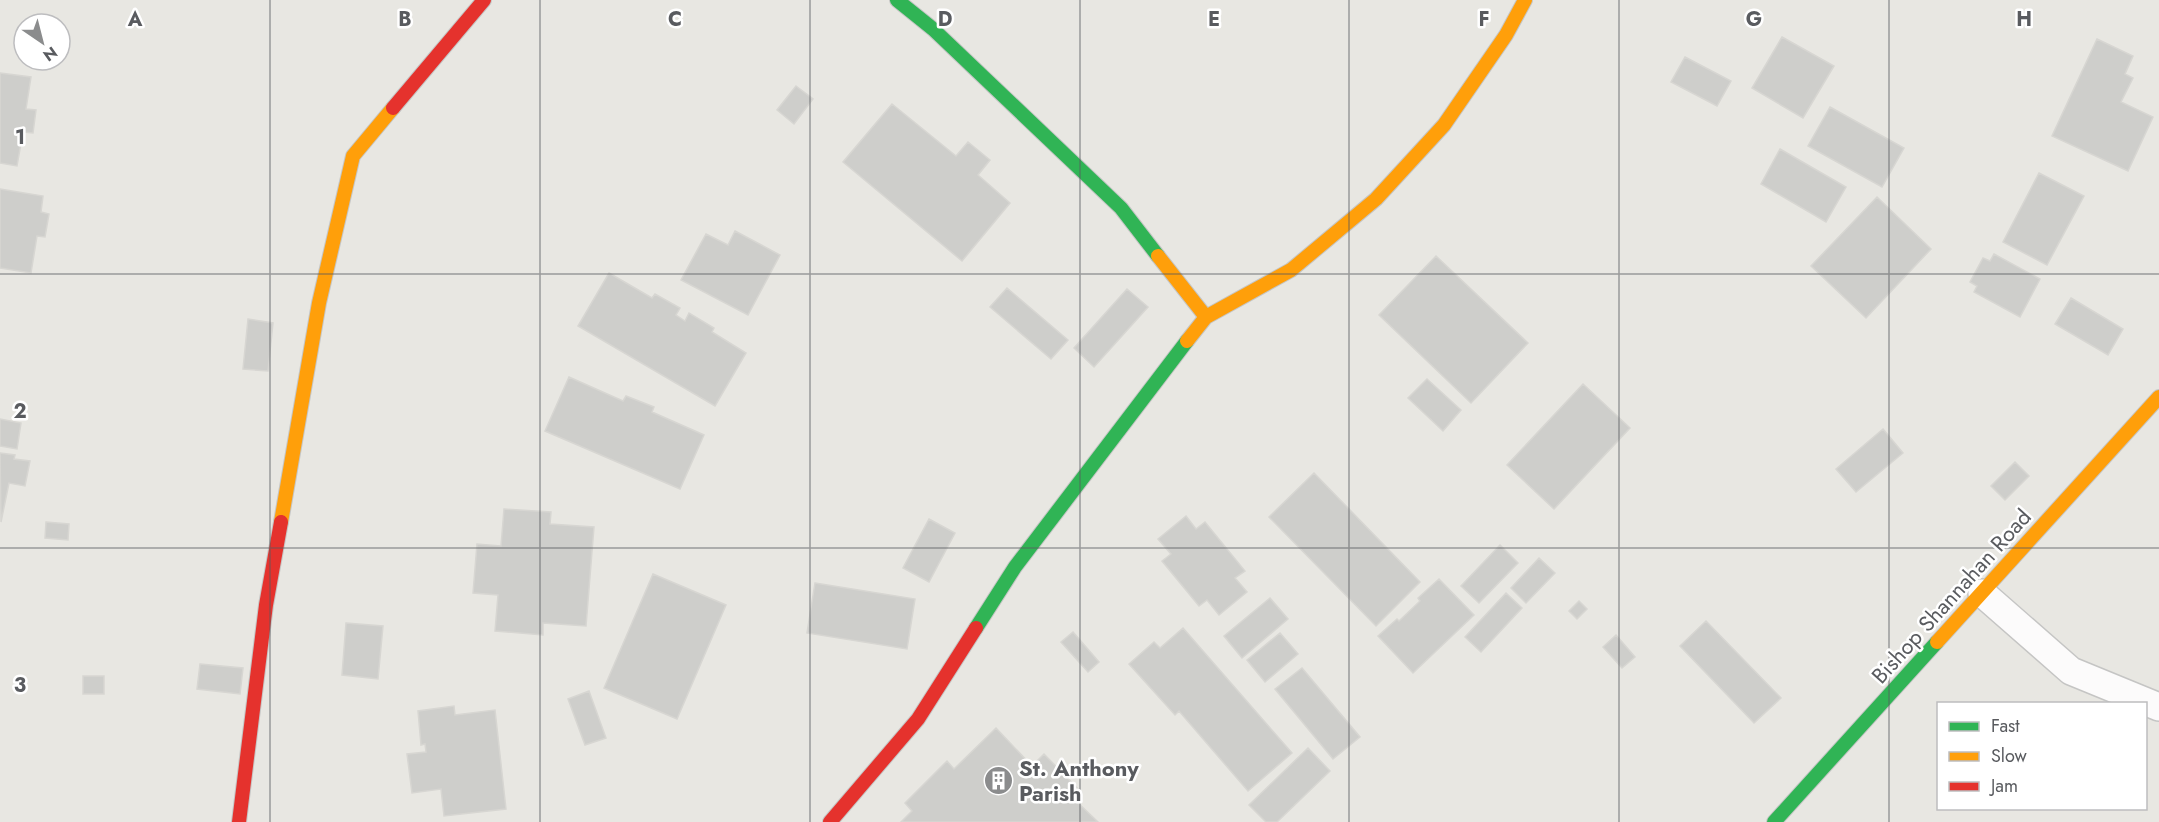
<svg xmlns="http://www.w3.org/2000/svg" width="2159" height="822" font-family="Jost,sans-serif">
  <rect width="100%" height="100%" fill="#e8e7e2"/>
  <!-- building -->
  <path fill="#cececb" stroke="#d7d6d2" stroke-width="1.5" d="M1782 37 1834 66 1803 118 1752 88Z
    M2097 39 2133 56 2125 74 2133 78 2121 102 2153 117 2128 171 2052 136Z
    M1685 57 1731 81 1717 106 1671 82Z
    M0 73 31 77 26 109 36 110 33 133 23 132 17 166 0 163Z
    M796 86 813 99 794 124 777 110Z
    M892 104 956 156 968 142 990 160 978 175 1010 203 962 261 843 162Z
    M1830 107 1904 148 1882 187 1808 146Z
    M1780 149 1846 187 1826 222 1761 184Z
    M2039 173 2084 196 2047 265 2003 242Z
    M0 189 43 196 41 212 49 214 45 237 37 236 31 273 0 268Z
    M1877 197 1931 249 1866 318 1811 266Z
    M735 231 780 255 748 315 681 280 706 234 728 245Z
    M1994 254 2040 279 2020 317 1974 292 1977 286 1970 282 1983 258 1990 261Z
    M1436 256 1528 343 1471 403 1379 315Z
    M609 273 652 298 655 294 680 308 676 315 685 321 689 313 714 328 712 332 746 353 715 406 578 326Z
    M1007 288 1068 340 1051 359 990 307Z
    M1127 289 1148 307 1094 367 1074 348Z
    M2071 298 2123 329 2108 355 2055 324Z
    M248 319 273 323 268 371 243 369Z
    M569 377 623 401 626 396 654 407 652 412 704 435 680 489 545 431Z
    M1427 379 1461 410 1443 431 1408 398Z
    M1583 384 1630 428 1554 509 1507 465Z
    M0 419 21 423 17 449 0 446Z
    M1883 429 1903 453 1856 492 1836 469Z
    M0 453 15 455 14 459 30 461 25 486 9 483 1 522Z
    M2015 462 2029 476 2005 500 1991 486Z
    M1314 473 1420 582 1376 626 1269 517Z
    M504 509 551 512 550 524 594 527 586 626 543 623V635L495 631 498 595 473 593 477 544 501 546Z
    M1186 516 1196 529 1205 522 1245 571 1235 578 1247 592 1219 615 1207 600 1199 606 1162 561 1171 554 1158 539Z
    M929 519 955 533 929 582 903 568Z
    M46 522 69 524 68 540 45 538Z
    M1500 545 1518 563 1479 603 1461 586Z
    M1539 558 1555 573 1526 603 1511 588Z
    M653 574 726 605 677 719 604 688Z
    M1439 579 1474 615 1413 673 1378 636 1397 619 1399 621 1420 601 1418 598Z
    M815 583 915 599 907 649 807 633Z
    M1506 593 1522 608 1481 652 1465 637Z
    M1270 598 1288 619 1242 658 1224 636Z
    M1579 601 1587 609 1577 619 1569 611Z
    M1706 621 1781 698 1754 723 1680 646Z
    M346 623 383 626 378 679 342 675Z
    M1183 628 1292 753 1248 791 1179 711 1175 715 1129 664 1154 642 1160 648Z
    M1073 632 1099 662 1088 672 1061 642Z
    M1280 633 1298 654 1265 682 1247 660Z
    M1616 635 1635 657 1622 668 1603 647Z
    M200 664 243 668 240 694 197 689Z
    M1302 668 1360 737 1333 759 1275 689Z
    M83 676H104V694H83Z
    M589 691 606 738 585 745 568 699Z
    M454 706 455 715 495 710 506 809 444 816 441 789 412 793 407 754 426 752 425 744 421 745 418 711Z
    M996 728 1032 766 1044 754 1082 793 1075 800 1098 822H901L912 811 905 803 947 761 954 769Z
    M1308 748 1330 771 1277 822H1266L1249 805Z"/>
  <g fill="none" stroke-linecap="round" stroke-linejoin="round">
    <defs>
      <path id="street" d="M1982 593 2071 671 2159 707"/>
      <path id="fast" d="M897 0 933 29 1121 208 1158 256
        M976 628 1015 567 1187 341
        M1774 822 1937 642"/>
      <path id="slow" d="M1158 256 1206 317
        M1187 341 1206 317 1291 270 1376 199 1444 125 1506 35 1525 0
        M281 522 319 303 353 156 393 108
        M1937 642 2159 397"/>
      <path id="jam" d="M393 108 484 0
        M239 822 266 605 281 522
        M830 822 918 719 976 628"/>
    </defs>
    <!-- street casing -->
    <use href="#street" stroke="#c5c5c4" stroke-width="30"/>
    <!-- fast casing -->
    <use href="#fast" stroke="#c5c6c5" stroke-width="16"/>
    <!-- slow casing -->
    <use href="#slow" stroke="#c5c6c5" stroke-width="16"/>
    <!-- jam casing -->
    <use href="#jam" stroke="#c5c6c5" stroke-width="16"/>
    <!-- street -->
    <use href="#street" stroke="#fcfbfb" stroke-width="27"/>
    <!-- fast -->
    <use href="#fast" stroke="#30b455" stroke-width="14"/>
    <!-- slow -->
    <use href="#slow" stroke="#ff9f0a" stroke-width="14"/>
    <!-- jam -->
    <use href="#jam" stroke="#e5322d" stroke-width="14"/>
  </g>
  <!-- grid -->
  <path fill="none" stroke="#595b5f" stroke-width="1.5" stroke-opacity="0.55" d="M270 0V822M540 0V822M810 0V822M1080 0V822M1349 0V822M1619 0V822M1889 0V822M0 274H2159M0 548H2159"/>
  <!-- icons -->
  <defs>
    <symbol id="building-disc" viewBox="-11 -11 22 22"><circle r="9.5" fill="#8b8c8d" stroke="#fff"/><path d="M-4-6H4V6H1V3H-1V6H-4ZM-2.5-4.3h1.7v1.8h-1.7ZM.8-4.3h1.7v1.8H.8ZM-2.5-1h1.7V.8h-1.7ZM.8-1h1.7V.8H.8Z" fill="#fff"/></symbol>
  </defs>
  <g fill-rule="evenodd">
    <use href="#building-disc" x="982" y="764" width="33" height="33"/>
  </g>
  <g text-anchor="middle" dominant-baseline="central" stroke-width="5" stroke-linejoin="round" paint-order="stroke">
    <!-- street labels -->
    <g font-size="22" fill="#595b5f" stroke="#fff">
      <text transform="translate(1951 596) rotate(-48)">Bishop Shannahan Road</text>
    </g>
    <!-- poi labels -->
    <g font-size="22" font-weight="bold" fill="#595b5f" stroke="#fff" text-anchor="start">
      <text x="1019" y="768">St. Anthony<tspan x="1019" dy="25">Parish</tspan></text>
    </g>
  </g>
  <g font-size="20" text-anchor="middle" font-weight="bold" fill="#595b5f" stroke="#fff" stroke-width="5" stroke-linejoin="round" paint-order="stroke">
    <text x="135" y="26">A</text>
    <text x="405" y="26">B</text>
    <text x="675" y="26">C</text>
    <text x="945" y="26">D</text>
    <text x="1214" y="26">E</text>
    <text x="1484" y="26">F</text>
    <text x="1754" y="26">G</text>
    <text x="2024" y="26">H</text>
    <text x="20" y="144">1</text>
    <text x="20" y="418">2</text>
    <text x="20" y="692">3</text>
  </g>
  <!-- legend -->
  <rect x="1937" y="702" width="210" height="108" fill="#ffffff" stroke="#bdbdbf" stroke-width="1.5"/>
  <rect x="1949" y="722" width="30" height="9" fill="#30b455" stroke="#bdbdbf" stroke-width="1.5"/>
  <text x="1991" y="732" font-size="18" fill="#595b5f">Fast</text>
  <rect x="1949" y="752" width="30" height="9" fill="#ff9f0a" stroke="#bdbdbf" stroke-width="1.5"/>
  <text x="1991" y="762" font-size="18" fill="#595b5f">Slow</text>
  <rect x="1949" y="782" width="30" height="9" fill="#e5322d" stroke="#bdbdbf" stroke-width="1.5"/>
  <text x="1991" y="792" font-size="18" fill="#595b5f">Jam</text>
  <!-- north arrow -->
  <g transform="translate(42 42) rotate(145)"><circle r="28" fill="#ffffff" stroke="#bdbdbf" stroke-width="1.5"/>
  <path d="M0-4.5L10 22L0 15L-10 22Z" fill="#8b8c8d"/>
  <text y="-9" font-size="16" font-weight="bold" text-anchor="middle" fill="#595b5f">N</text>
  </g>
</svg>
